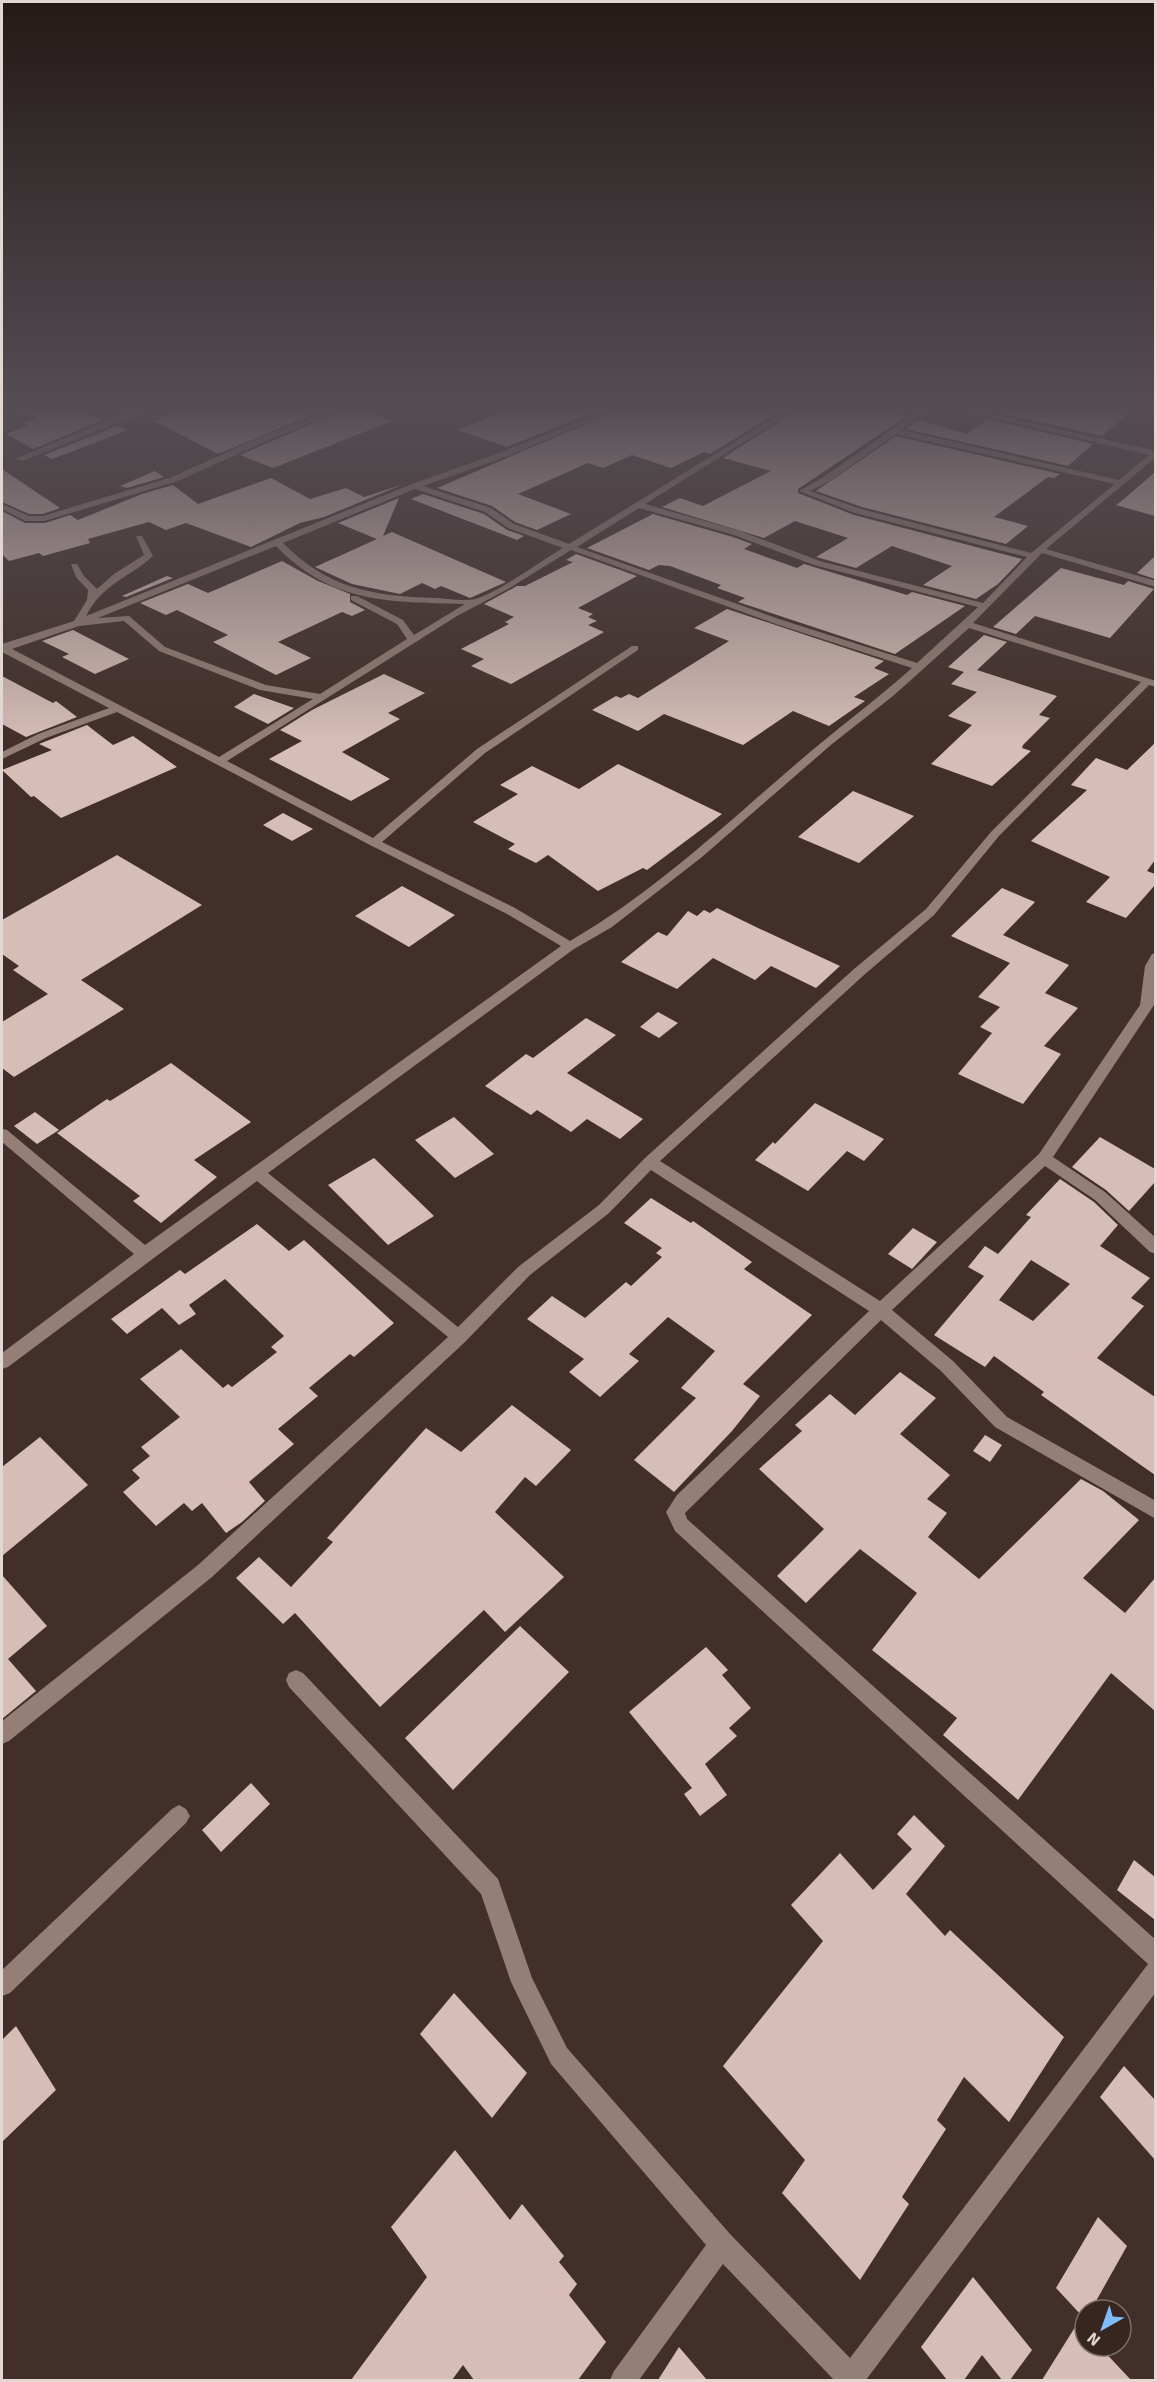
<svg xmlns="http://www.w3.org/2000/svg" width="1157" height="2382" font-family="Signika,sans-serif">
  <rect width="100%" height="100%" fill="#422f29"/>
  <!-- building -->
  <path fill="#d6bdb6" fill-rule="evenodd" d="M15 407H71L103 420 33 449 6 434 28 426 22 424 38 418 14 410Z
    M186 407 211 412 212 407H331L218 454 155 421Z
    M350 407 392 421 273 468 240 455Z
    M516 407H607L507 447 458 430Z
    M626 407H648L664 412 673 407H786L710 454 704 452 671 468 632 455 603 468 588 463 518 494 571 514 537 530 515 522 492 506 437 488Z
    M802 407H908L898 414 907 416 798 489V493L854 515 1022 559 998 584 976 599 923 585 952 566 892 546 856 568 816 557 848 538 795 521 764 538 662 507 680 498 703 506 771 471 723 458Z
    M1006 407H1133V409L1102 436 998 413Z
    M988 419 1093 444 1068 466 906 429 919 420 967 434Z
    M117 426 128 430 52 459 44 455Z
    M896 436 1060 474 1054 478 1048 477 994 517 1028 526 1006 544 862 507 816 491Z
    M2 469 60 508 43 514H29L2 502Z
    M155 471 164 477 127 488 120 486Z
    M1155 472V516L1116 505 1124 499Z
    M271 478 310 499 346 488 364 497 404 484 324 517 300 523 251 547 186 523 166 530 149 522 88 539 90 543 43 556 39 553 9 561 2 554V511L25 523H45L70 515 78 520 142 494 173 485 198 504Z
    M423 494 484 514 507 530 524 536 517 540 411 499Z
    M399 498 383 536 392 532 506 582 470 598 441 586 435 589 422 583 400 594 352 584 315 567 377 539 338 523Z
    M653 514 733 537 752 544 744 549 797 568 804 564 907 595 912 592 965 606 895 654 738 602 745 598 717 588 721 585 670 566 659 565 649 570 587 548Z
    M576 554 637 576 578 608 593 614 588 617 597 621 588 625 604 632 511 684 471 666 484 659 461 649 509 624 505 622 514 617 484 604 517 586H525L573 562 566 560Z
    M1155 556V579L1137 573Z
    M282 561 318 581 350 594V602L365 610 352 616 342 612 278 642 311 658 276 675 213 642 228 635 177 610 166 615 140 603 188 584 208 593Z
    M1061 568 1124 585 1128 581 1154 589 1110 638 1035 616 1016 634 993 627Z
    M167 576 173 578 126 597 122 596Z
    M727 609 884 661 874 668 889 674 854 697 865 701 829 726 793 711 743 745 664 714 638 731 592 710 616 696 621 698 629 694 638 698 729 641 694 628Z
    M73 630 129 659 95 674 62 657 69 654 42 641Z
    M984 635 1007 642 977 670 1057 696 1039 715 1050 718 1023 745 1022 748 1031 751 992 786 931 764 972 725 948 716 977 692 951 684 964 672 948 667Z
    M384 674 425 693 388 713 400 719 342 752 390 779 351 801 269 759 302 741 280 730 312 710Z
    M2 676 53 703 56 701 77 717 26 737 2 724Z
    M254 694 294 708 268 724 234 707Z
    M87 725 113 745 133 736 177 767 61 818 34 796 31 797 2 770 52 750 39 744Z
    M1155 743V860L1147 871 1155 874V885L1126 918 1086 902 1110 877 1108 876 1031 841 1087 790 1071 785 1096 758 1127 770Z
    M618 764 722 814 647 870 643 868 598 891 548 855 536 863 508 849 515 844 473 822 518 794 500 785 532 766 579 789Z
    M853 791 914 816 859 863 798 837Z
    M283 813 313 829 292 841 263 825Z
    M117 855 202 905 81 980 124 1009 14 1077 2 1068V1022L48 994 13 970 19 966 2 954V920Z
    M402 886 455 915 409 947 355 916Z
    M1002 888 1035 902 1003 935 1069 965 1045 993 1078 1008 1044 1046 1061 1054 1023 1104 958 1074 992 1033 980 1027 1000 1007 978 997 1010 963 951 936Z
    M717 908 758 928 840 966 816 988 771 966 755 980 713 958 677 989 621 962 658 932 667 936 688 911 697 916 704 910 710 913Z
    M658 1012 678 1023 659 1038 640 1027Z
    M586 1018 616 1035 567 1073 643 1119 620 1139 587 1119 571 1132 537 1110 531 1115 485 1086 526 1054 533 1058Z
    M171 1063 251 1122 194 1160 217 1177 161 1223 133 1201 140 1196 57 1133 107 1099 110 1101Z
    M815 1103 884 1139 864 1161 847 1151 808 1191 755 1160 773 1142 775 1144Z
    M35 1112 59 1130 37 1144 14 1126Z
    M454 1117 494 1154 455 1178 415 1140Z
    M1100 1137 1155 1169V1182L1129 1211 1106 1190 1072 1167Z
    M374 1158 434 1216 388 1245 328 1185Z
    M1060 1179 1094 1202 1118 1225 1100 1246 1150 1278 1131 1298 1144 1306 1097 1358 1155 1397V1475L1041 1395 1044 1392 994 1356 985 1367 934 1335 984 1276 968 1267 985 1246 998 1254 1031 1217 1026 1215ZM1031 1260 1070 1284 1033 1321 999 1300Z
    M651 1198 691 1223 693 1221 752 1262 744 1269 812 1315 743 1384 760 1396 732 1431 674 1492 634 1460 696 1398 681 1388 715 1351 668 1317 629 1354 639 1361 600 1397 569 1372 584 1359 527 1319 552 1296 585 1318 626 1282 631 1286 662 1257 656 1253 662 1248 624 1223Z
    M257 1224 289 1251 304 1240 394 1323 354 1357 350 1354 309 1388 318 1396 278 1429 294 1444 249 1482 265 1501 242 1522 226 1533 202 1503 192 1511 184 1503 156 1526 123 1492 140 1478 132 1470 150 1456 141 1447 180 1417 140 1379 181 1349 223 1388 228 1384 232 1387 277 1352 271 1347 284 1336 225 1279 189 1305 196 1314 179 1325 162 1308 127 1334 111 1319 180 1270 185 1274Z
    M913 1228 937 1242 912 1269 888 1254Z
    M900 1372 936 1398 900 1434 950 1475 927 1499 947 1513 928 1537 979 1579 1081 1479 1103 1491 1139 1520 1083 1578 1125 1613 1155 1578V1711L1111 1673 1018 1800 943 1735 957 1718 872 1650 917 1593 860 1549 806 1603 777 1576 824 1529 759 1469 802 1431 795 1425 830 1394 855 1415Z
    M512 1405 571 1450 536 1486 525 1477 495 1512 564 1577 505 1632 484 1610 380 1707 295 1613 283 1624 236 1578 259 1557 291 1587 333 1542 327 1538 426 1428 461 1452Z
    M985 1435 1002 1445 990 1462 973 1451Z
    M40 1437 88 1485 2 1556V1467Z
    M2 1575 47 1626 8 1659 36 1691 2 1719Z
    M520 1626 569 1672 453 1790 405 1738Z
    M706 1647 728 1670 722 1675 751 1708 729 1728 737 1736 705 1764 727 1795 700 1816 684 1794 692 1788 629 1712Z
    M251 1783 270 1804 221 1852 202 1830Z
    M914 1815 945 1846 906 1894 945 1936 950 1930 1064 2037 1009 2122 964 2077 937 2120 946 2129 902 2197 909 2204 860 2280 782 2193 805 2160 723 2066 823 1941 791 1905 840 1853 873 1890 912 1849 897 1834Z
    M1134 1860 1155 1877V1920L1117 1890Z
    M454 1993 527 2073 492 2118 420 2034Z
    M16 2026 56 2090 2 2142V2040Z
    M1124 2066 1155 2100V2160L1100 2097Z
    M455 2150 510 2220 522 2204 564 2256 559 2262 577 2284 569 2295 606 2342 578 2380H474L463 2365 452 2380H351L427 2277 391 2227Z
    M1098 2217 1127 2246 1091 2310H1085V2346H1099L1131 2380H1042L1082 2316 1056 2288Z
    M973 2277 1032 2350 1010 2380H1002L982 2355 964 2380H947L921 2347Z
    M679 2347 707 2380H658Z"/>
  <g fill="none" stroke-linecap="round" stroke-linejoin="round">
    <!-- minor -->
    <path fill="#947e76" fill-rule="evenodd" d="M147 407H158L22 461 15 459 115 417Z
      M338 407H348L264 442 178 481 44 521H25L2 509V504L29 516H43L172 477 258 438Z
      M614 407H624L508 456 423 486 491 508 514 524 569 544 791 407H800L645 504 740 531 820 561 983 603 1027 557 855 513 799 491 822 478 924 407H932L901 430 1119 480 1149 455 947 407H961L1156 451V457L1046 549 1156 581V587L1042 553 973 623 1156 681V687L1149 685 999 836 934 915 864 975 660 1161 880 1301 1039 1154 1140 1005 1145 966 1152 954 1156 953 1154 1005 1053 1157 1105 1192 1156 1238V1254L1150 1252 1095 1200 1045 1166 892 1310 953 1361 1007 1417 1156 1501V1519L995 1427 941 1371 881 1320 685 1513 687 1519 1156 1940V1992L866 2380H834L723 2264 639 2380H610L614 2371 706 2245 551 2064 511 1982 481 1894 289 1687 286 1680 289 1673 296 1670 303 1673 498 1879 532 1978 567 2048 731 2235 850 2358 1148 1964 675 1531 666 1512 677 1495 869 1311 651 1170 609 1213 530 1275 465 1342 212 1577 9 1741 2 1744V1721L198 1565 448 1337 257 1181 8 1367 2 1369V1353L134 1254 2 1142V1129L7 1130 145 1245 561 946 507 914 370 845 117 712 46 738 2 759V752L38 734 109 708 2 652V644L74 621 87 600 88 590 76 577 71 564H77L84 576 97 589 114 574 144 555 136 536H142L153 556C129 578 103 583 86 616L412 484 502 452ZM896 434 1115 484 1031 553 861 509 810 491 828 482ZM415 489 485 512 508 528 563 548C542 560 496 594 475 599 463 602 446 598 434 598 372 596 327 588 283 543ZM639 508 734 535 814 565 978 607 917 663 782 620 577 547ZM276 546C332 604 389 602 465 604L414 635 403 620 357 596H351V600L397 624 407 639 320 694 266 685 165 647 129 616 98 618ZM571 550 776 624 912 668C875 701 834 731 796 764 724 826 653 893 570 941L515 908 382 842 485 753 638 650V646H632L477 749 373 838 227 761 457 616 508 589ZM124 621 159 651 260 690 313 699 219 757 12 649 79 626ZM969 628 1141 682 991 832 926 909 854 969 645 1158 599 1205 518 1267 458 1327 268 1173 574 949 612 927 702 857 832 744 893 696Z
      M1135 407 1156 409V413L1135 409Z
      M179 1805 186 1809 190 1816 186 1823 10 1993 2 1996V1970L172 1809Z"/>
  </g>
  <!-- sky -->
  <linearGradient id="sky" x2="0" y2="1"><stop stop-color="#241a17"/><stop offset="0.55" stop-color="#544d54"/><stop offset="1" stop-color="#544d54" stop-opacity="0"/></linearGradient>
  <rect width="1157" height="741" fill="url(#sky)"/>
  <!-- border -->
  <rect width="1157" height="2382" fill="none" stroke="#e3d7d3" stroke-width="6"/>
  <!-- north arrow -->
  <g transform="translate(1103 2328) rotate(220)"><circle r="28" fill="#37251f" stroke="#7c6c67" stroke-width="1.5"/>
  <path d="M0-4.5L10 22L0 15L-10 22Z" fill="#7ebdf9"/>
  <text y="-9" font-size="16" font-weight="bold" text-anchor="middle" fill="#e3d7d3">N</text>
  </g>
</svg>
